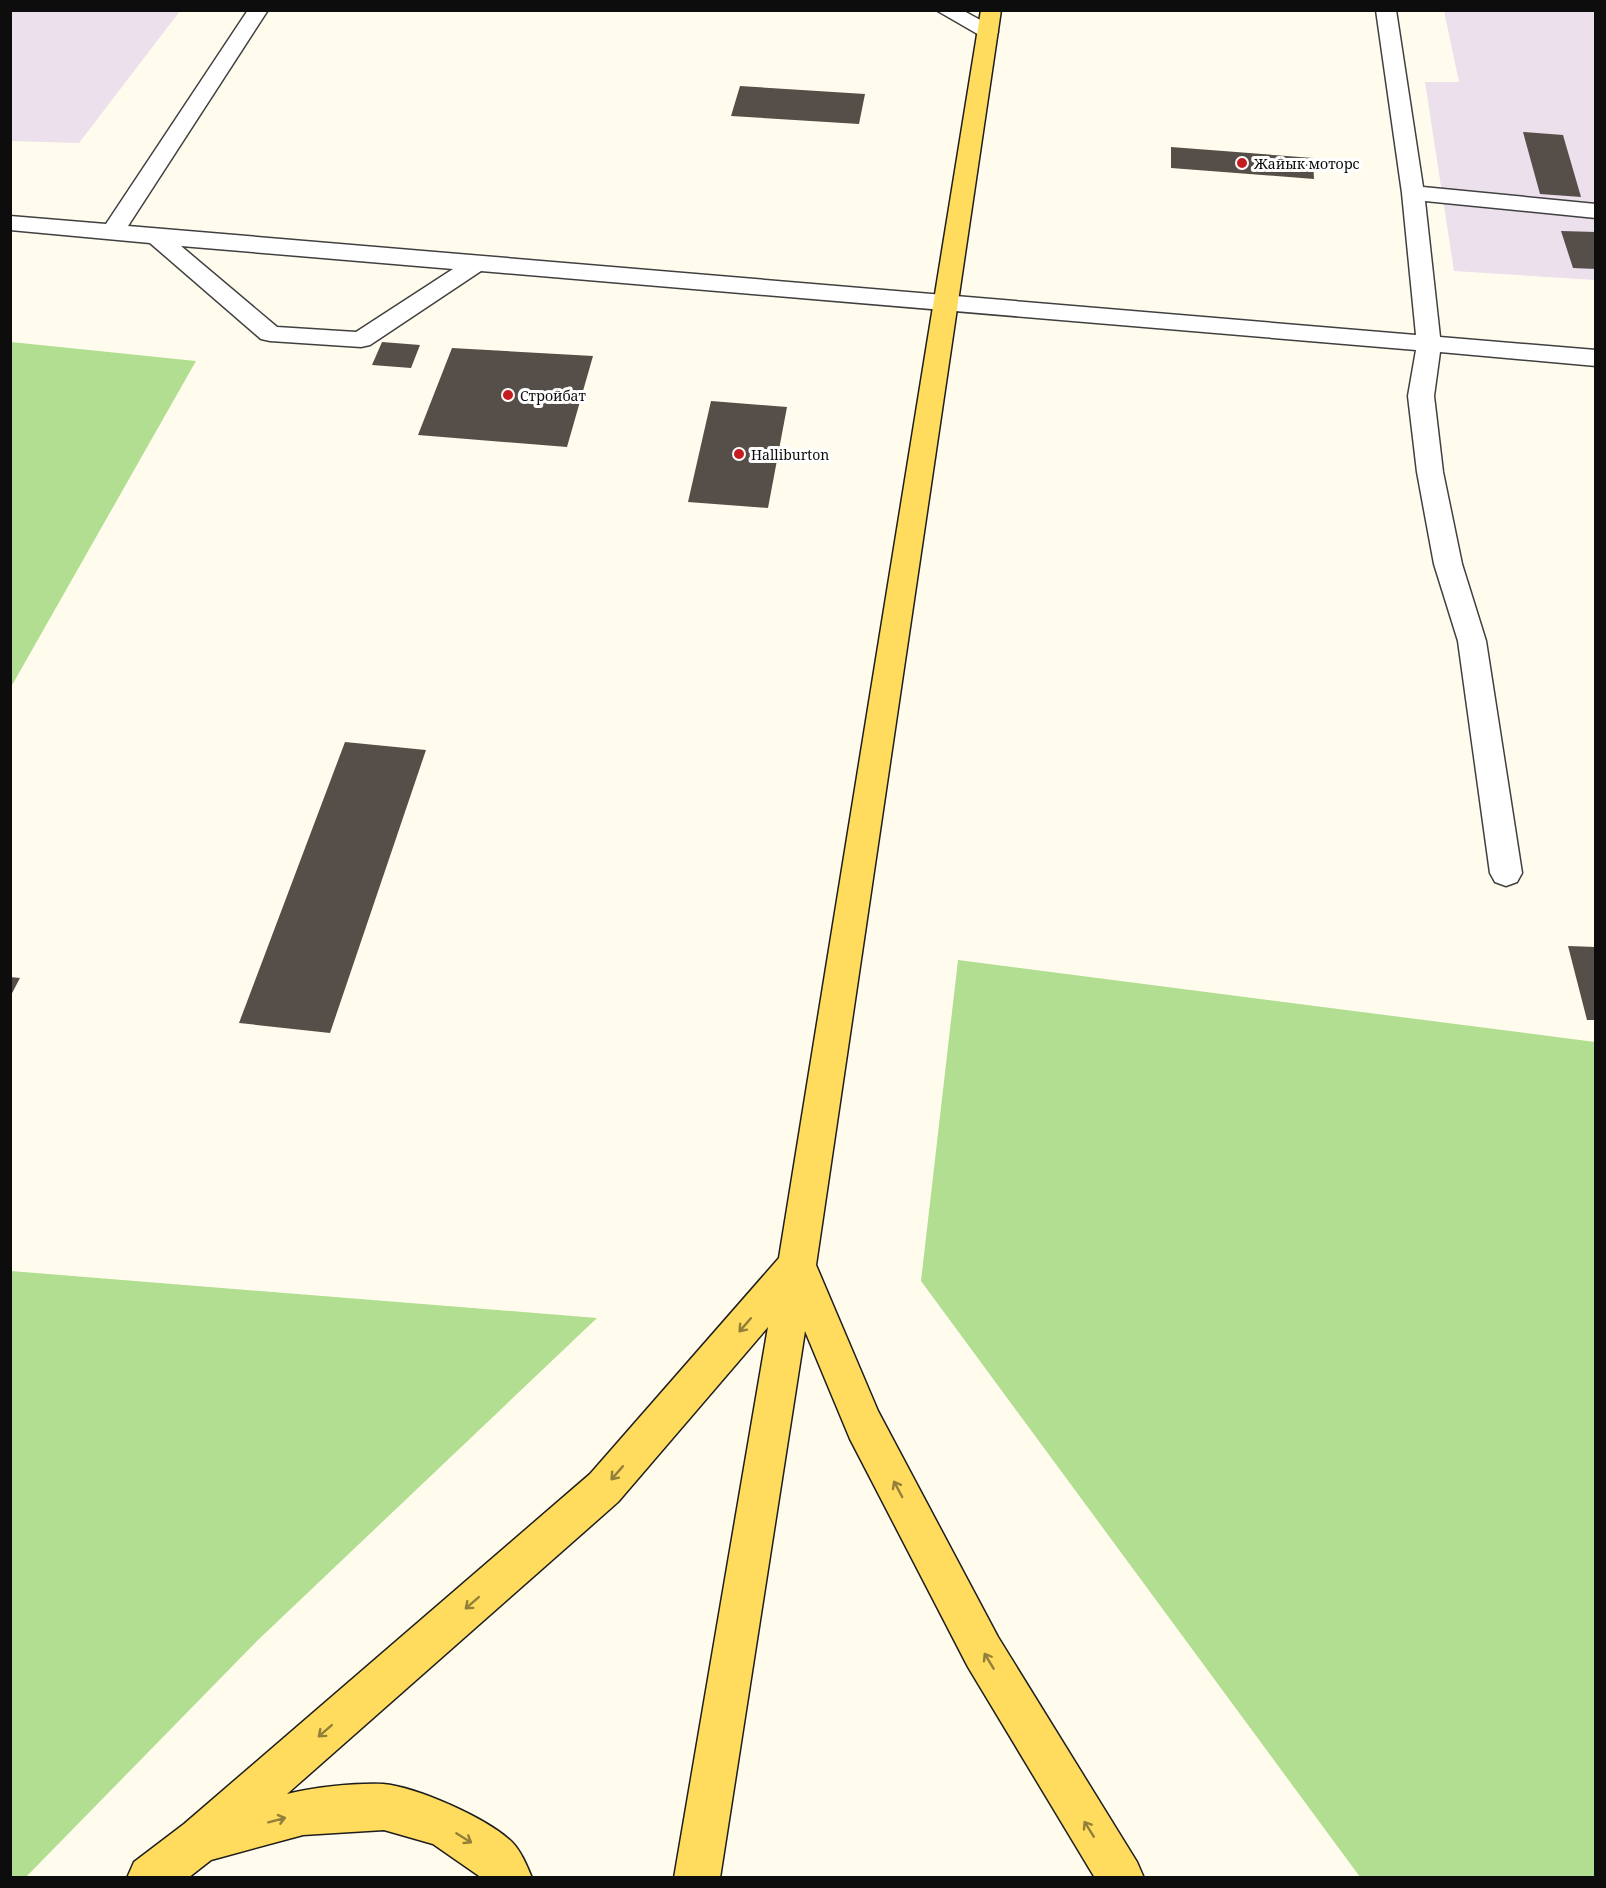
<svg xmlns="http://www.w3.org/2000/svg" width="1606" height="1888" font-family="'Noto Serif',serif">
  <rect width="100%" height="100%" fill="#fffced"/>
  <!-- industrial -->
  <path fill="#ebe0ec" d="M11 10H180V11L79 143 11 141Z
    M1444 11H1595V280L1454 271 1425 82H1459Z"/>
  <!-- forest -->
  <path fill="#b2de92" d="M11 342 196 361 11 687 10 342Z
    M958 960 1595 1042V1877H1360L921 1281Z
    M11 1271 597 1318 257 1641 25 1878 10 1877Z"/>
  <!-- building -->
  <path fill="#564e49" d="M740 86 865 94 859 124 731 116Z
    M1523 132 1563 135 1581 197 1540 194Z
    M1171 147 1313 158 1314 179 1171 168Z
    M1561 231 1596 232V269L1573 268Z
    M382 342 420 345 411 368 372 365Z
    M452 348 593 356 567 447 418 435Z
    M711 401 787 407 768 508 688 502Z
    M345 742 426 750 330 1033 239 1023Z
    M1568 946 1596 947V1020H1587Z
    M10 977 20 978 10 997Z"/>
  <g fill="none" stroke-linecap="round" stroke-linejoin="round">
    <defs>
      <path id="minor" d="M248 10H268L128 226 1416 335 1402 193 1376 10H1396L1423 187 1596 204V218L1425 201 1440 337 1596 350V366L1440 352 1434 396 1443 472 1462 564 1486 641 1522 873 1517 882 1506 886 1495 882 1490 873 1458 641 1434 564 1417 472 1408 396 1416 350 481 271 370 345 361 347 270 341 261 339 150 243 10 230V216L106 224ZM181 246 453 269 356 332 277 327Z
        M936 10H962L995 28 998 32 995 36H981Z"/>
      <path id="major" d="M981 10H1001L816 1265 878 1411 998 1637 1137 1862 1144 1878H1095L968 1667 850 1439 805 1331 720 1878H674L768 1327 618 1502 287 1794C314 1787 355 1783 383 1784 417 1787 487 1818 512 1842 521 1851 527 1866 532 1878H482L433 1844 384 1830 303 1835 211 1860 188 1878H127L134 1862 184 1824 590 1474 779 1258Z"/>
    </defs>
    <!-- minor casing -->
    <use href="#minor" stroke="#404040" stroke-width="3"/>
    <!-- major casing -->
    <use href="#major" stroke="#1e1e1e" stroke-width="3"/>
    <!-- minor -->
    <use href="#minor" fill="#fff" fill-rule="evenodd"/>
    <!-- major -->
    <use href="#major" fill="#ffdc5d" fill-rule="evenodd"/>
  </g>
  <!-- one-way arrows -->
  <defs><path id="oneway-shaft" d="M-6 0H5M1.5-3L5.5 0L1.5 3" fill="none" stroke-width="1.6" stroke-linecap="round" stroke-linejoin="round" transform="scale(1.5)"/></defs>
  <g stroke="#927f39">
    <use href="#oneway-shaft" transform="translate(745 1325) rotate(131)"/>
    <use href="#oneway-shaft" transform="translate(617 1473) rotate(131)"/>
    <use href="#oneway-shaft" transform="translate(898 1489) rotate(-118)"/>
    <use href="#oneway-shaft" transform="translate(472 1603) rotate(139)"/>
    <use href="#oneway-shaft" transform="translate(989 1661) rotate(-121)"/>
    <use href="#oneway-shaft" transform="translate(325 1731) rotate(139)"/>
    <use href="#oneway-shaft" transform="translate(277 1820) rotate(-15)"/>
    <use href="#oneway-shaft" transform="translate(1089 1829) rotate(-122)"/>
    <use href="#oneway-shaft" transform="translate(464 1838) rotate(32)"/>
  </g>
  <!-- markers -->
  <g fill="#c51c20" stroke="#fff" stroke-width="2">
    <circle cx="1242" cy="163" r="6"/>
    <circle cx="508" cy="395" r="6"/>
    <circle cx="739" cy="454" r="6"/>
  </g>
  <g text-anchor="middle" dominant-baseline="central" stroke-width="6" stroke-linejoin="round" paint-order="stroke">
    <!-- far-poi labels -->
    <g font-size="14" fill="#0d0d0d" stroke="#fff" text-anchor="start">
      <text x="1254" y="163">Жайык моторс</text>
      <text x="520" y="395">Стройбат</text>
      <text x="751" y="454">Halliburton</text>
    </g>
  </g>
  <!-- border -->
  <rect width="1606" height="1888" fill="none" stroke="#0d0d0d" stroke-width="24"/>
</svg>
